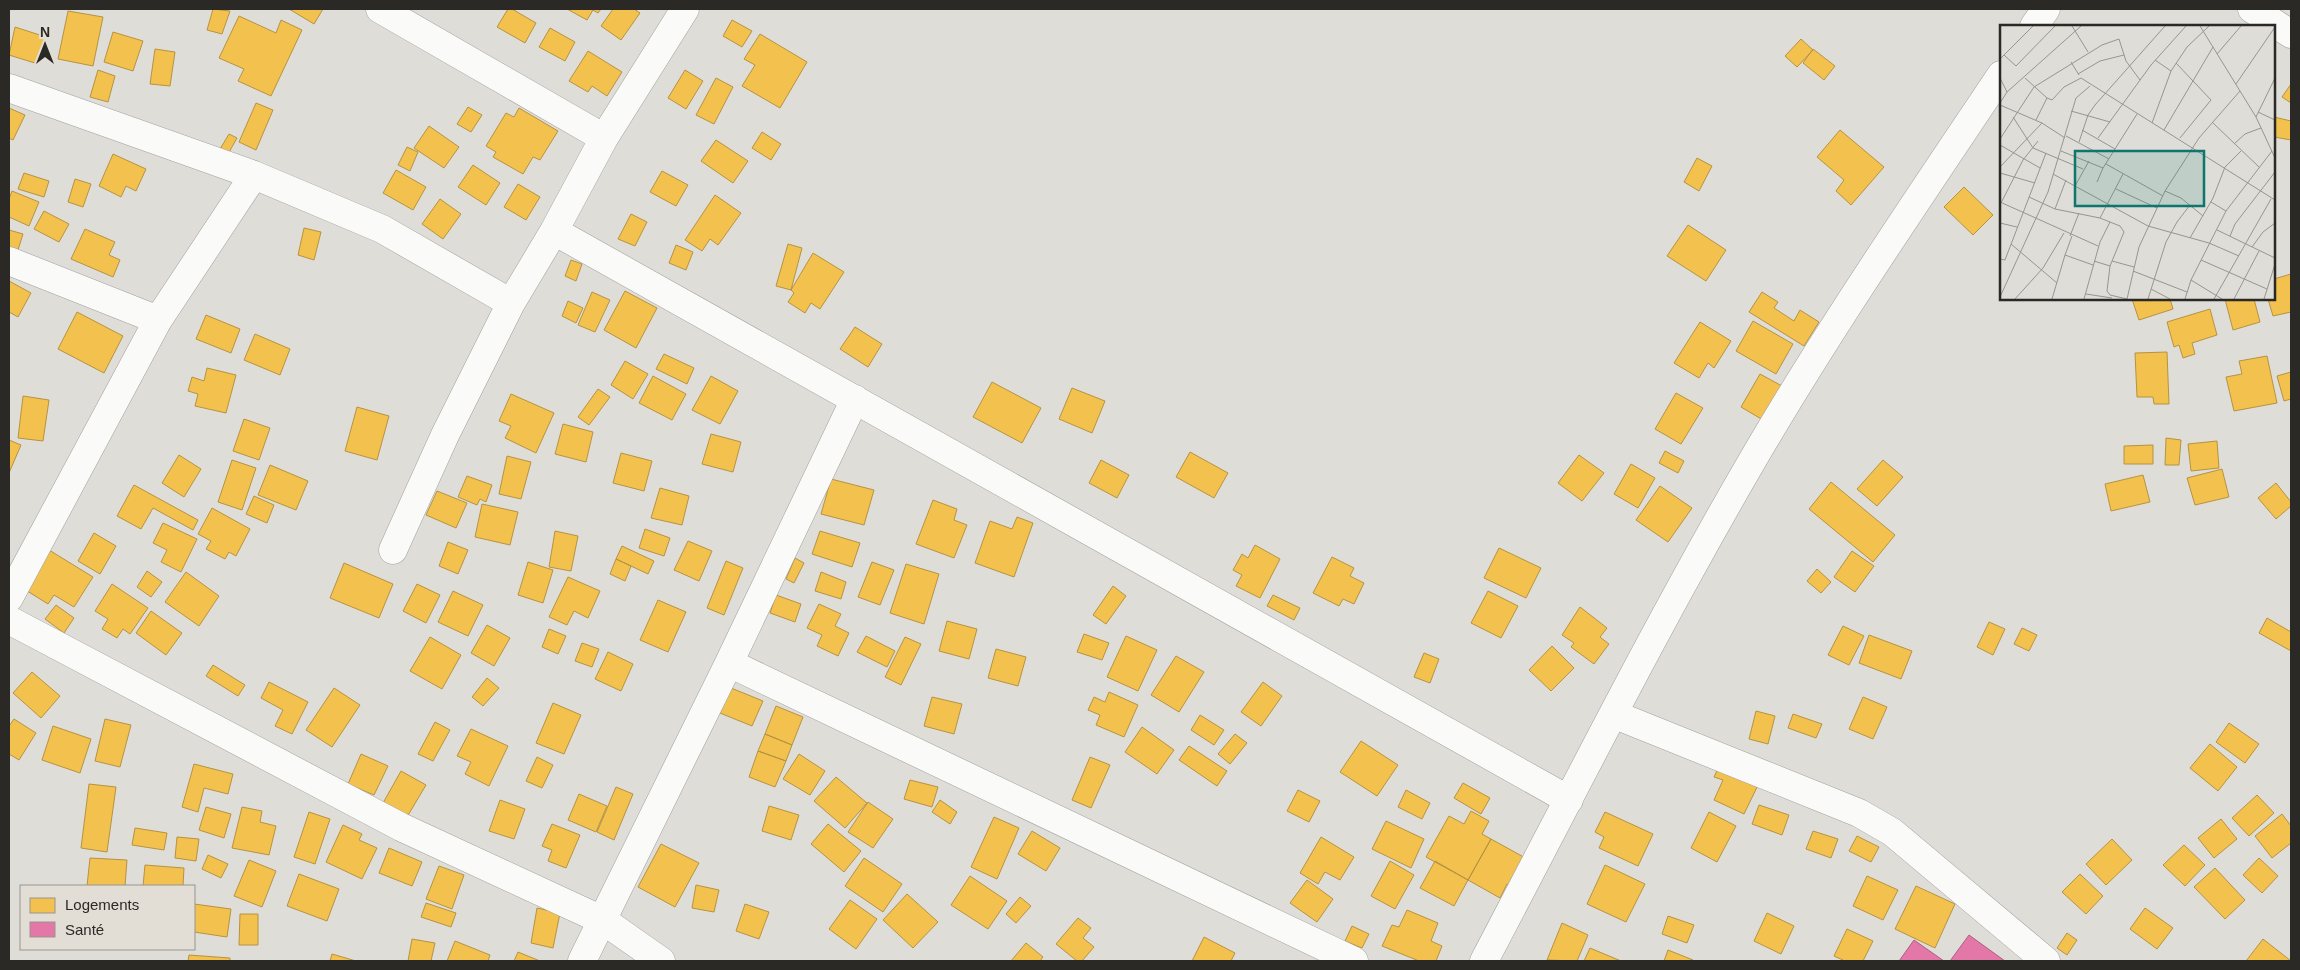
<svg xmlns="http://www.w3.org/2000/svg" width="2300" height="970" font-family="Helvetica,sans-serif">
  <rect width="100%" height="100%" fill="#dfddd8"/>
  <!-- homes -->
  <path fill="#f2c14e" stroke="#b69342" d="M213 9 230 11 222 34 207 30Z
    M289 9H323L314 24Z
    M508 9H512L536 23 525 43 497 27Z
    M567 9H601L598 13 593 10 587 20Z
    M613 9H634L640 13 621 40 601 26Z
    M68 11 103 17 93 66 58 59Z
    M239 16 276 33 281 20 302 30 271 96 238 81 244 69 219 58Z
    M732 20 752 31 742 47 723 36Z
    M15 27 46 37 38 64 9 55Z
    M550 28 575 42 565 61 539 47Z
    M113 32 143 41 133 71 104 62Z
    M760 34 807 62 780 108 742 86 755 65 744 59Z
    M1801 39 1813 50 1797 67 1785 56Z
    M155 49 175 52 170 86 150 84Z
    M1813 49 1835 66 1824 80 1803 63Z
    M588 51 622 72 607 96 592 86 588 92 569 81Z
    M98 70 115 76 108 102 90 97Z
    M685 70 703 81 686 109 668 98Z
    M716 78 733 87 714 124 696 115Z
    M2291 84V103L2282 97Z
    M256 103 273 110 256 150 239 142Z
    M468 107 482 115 471 132 457 124Z
    M9 108 25 115 13 140 9 138Z
    M519 108 558 131 540 160 533 157 523 174 493 157 496 152 486 146 506 113 514 117Z
    M2274 117 2291 121V140L2274 137Z
    M429 126 459 147 444 168 414 148Z
    M1840 130 1884 167 1851 205 1836 191 1844 180 1817 157Z
    M762 132 781 144 771 160 752 148Z
    M229 134 237 138 228 154 220 149Z
    M716 140 748 161 733 183 701 161Z
    M407 147 418 152 410 171 398 165Z
    M113 154 146 169 136 191 126 186 121 197 99 186Z
    M1697 158 1712 166 1699 191 1684 182Z
    M473 165 500 183 486 205 458 187Z
    M396 170 426 187 413 210 383 193Z
    M662 171 688 185 676 206 650 192Z
    M24 173 49 181 44 197 18 189Z
    M75 179 91 184 83 207 68 202Z
    M518 184 540 197 526 220 504 207Z
    M1964 187 1993 215 1973 235 1944 207Z
    M12 191 39 202 29 226 9 217V199Z
    M715 195 741 213 718 245 710 239 702 251 685 240Z
    M440 199 461 214 443 239 422 224Z
    M44 211 69 224 59 242 34 229Z
    M631 214 647 222 635 246 618 239Z
    M1688 225 1726 250 1706 281 1667 256Z
    M304 228 321 232 314 260 298 255Z
    M85 229 115 242 109 255 120 260 113 277 71 259Z
    M9 230 23 234 18 250 9 247Z
    M788 244 802 248 791 290 776 286Z
    M676 245 693 252 686 270 669 263Z
    M813 253 844 272 820 309 811 303 805 313 788 302 794 293 791 290Z
    M571 260 582 264 576 281 565 276Z
    M2291 274V312L2273 316 2268 299H2274V279Z
    M9 281 31 293 18 317 9 312Z
    M625 291 657 308 636 348 604 330Z
    M592 292 610 300 595 332 578 325Z
    M1762 292 1778 302 1774 308 1794 321 1800 310 1819 322 1804 346 1749 312Z
    M2132 299H2170L2173 309 2139 320Z
    M2225 299H2254L2260 322 2233 330Z
    M568 301 583 308 576 323 562 316Z
    M2210 309 2217 335 2192 343 2195 354 2183 358 2179 345 2174 347 2167 322Z
    M77 312 123 336 104 373 58 349Z
    M206 315 240 329 231 353 196 339Z
    M1753 321 1793 344 1776 374 1736 351Z
    M1700 322 1731 341 1714 368 1708 363 1699 378 1674 363Z
    M855 327 882 344 868 367 840 349Z
    M255 334 290 349 280 375 244 360Z
    M2167 352 2169 404H2154L2153 397H2137L2135 353Z
    M664 354 694 368 687 384 656 369Z
    M2267 356 2277 403 2234 411 2226 377 2242 374 2239 361Z
    M625 361 648 374 633 399 611 385Z
    M207 368 236 375 226 413 195 406 198 394 188 391 192 377 204 381Z
    M2291 372V399L2284 401 2277 376Z
    M1760 374 1782 386 1763 420 1741 407Z
    M653 376 686 394 672 420 639 403Z
    M711 376 738 391 720 424 692 410Z
    M992 382 1041 408 1022 443 973 417Z
    M1072 388 1105 401 1092 433 1059 419Z
    M598 389 610 397 589 425 578 417Z
    M1676 393 1703 408 1681 444 1655 429Z
    M511 394 554 413 536 453 505 438 511 426 499 421Z
    M23 396 49 400 43 441 18 438Z
    M357 407 389 416 377 460 345 451Z
    M244 419 270 428 259 460 233 451Z
    M563 424 593 432 586 462 555 454Z
    M711 434 741 442 733 472 702 464Z
    M2166 438 2181 440 2179 465H2165Z
    M9 440 21 445 9 473Z
    M2217 441 2219 468 2191 471 2188 444Z
    M2153 445V464H2124V446Z
    M1665 451 1684 461 1678 473 1659 463Z
    M1190 452 1228 473 1214 498 1176 477Z
    M621 453 652 461 644 491 613 483Z
    M179 455 201 469 184 497 162 483Z
    M1579 455 1604 473 1582 501 1558 483Z
    M507 456 531 462 521 499 499 494Z
    M232 460 256 468 242 510 218 502Z
    M1101 460 1129 475 1117 498 1089 483Z
    M1883 460 1903 477 1877 506 1857 489Z
    M1631 464 1655 478 1638 508 1614 494Z
    M270 465 308 481 296 510 258 495Z
    M2222 469 2229 497 2195 505 2187 478Z
    M2143 475 2150 502 2111 511 2105 484Z
    M467 476 492 485 486 502 480 499 477 505 458 497Z
    M831 479 874 490 864 525 821 514Z
    M1831 482 1895 535 1873 562 1809 509Z
    M2276 483 2291 502V506L2276 519 2258 498Z
    M134 485 198 520 193 530 153 508 141 529 117 516Z
    M1660 486 1692 508 1668 542 1636 520Z
    M660 488 689 496 682 525 651 518Z
    M437 491 467 503 456 528 426 515Z
    M254 496 274 505 267 523 246 514Z
    M933 500 957 509 954 520 967 525 954 558 916 544Z
    M482 504 518 512 510 545 475 537Z
    M212 508 250 529 236 556 229 552 225 559 206 549 211 541 198 534Z
    M1017 517 1033 523 1014 577 975 563 990 521 1012 529Z
    M163 523 197 539 181 572 161 562 167 550 153 543Z
    M645 529 670 538 664 556 639 548Z
    M555 531 578 536 571 571 549 567Z
    M820 531 860 543 852 567 812 554Z
    M94 533 116 546 100 574 78 561Z
    M688 541 712 551 699 581 674 570Z
    M448 542 468 550 458 574 439 566Z
    M1255 545 1280 559 1260 598 1236 586 1242 575 1233 570 1242 554 1248 558Z
    M622 546 654 561 648 574 616 559Z
    M1499 548 1541 568 1526 598 1484 578Z
    M49 550 93 577 74 607 54 595 48 604 24 589Z
    M1852 551 1874 566 1855 592 1834 577Z
    M1332 557 1354 568 1350 576 1364 583 1354 604 1343 599 1339 606 1313 593Z
    M795 558 804 563 794 583 786 579Z
    M616 559 631 566 625 581 610 574Z
    M726 561 743 568 724 615 707 608Z
    M528 562 553 570 543 603 518 595Z
    M872 562 894 570 880 605 858 597Z
    M344 563 393 584 379 618 330 598Z
    M906 564 939 574 924 624 890 613Z
    M1817 569 1831 582 1821 593 1807 581Z
    M147 571 162 582 151 597 137 587Z
    M186 572 219 596 199 626 165 602Z
    M821 572 846 582 841 599 815 591Z
    M568 577 600 591 588 618 574 611 567 625 549 617Z
    M112 584 148 608 130 634 123 629 117 638 102 629 108 619 95 611Z
    M417 584 440 595 426 623 403 611Z
    M1113 586 1126 596 1106 624 1093 615Z
    M453 591 483 605 468 636 438 622Z
    M1488 591 1518 606 1501 638 1471 623Z
    M776 595 801 604 795 622 770 613Z
    M1273 595 1300 608 1294 620 1267 606Z
    M658 600 686 612 668 652 640 640Z
    M819 604 841 614 835 626 849 633 838 656 817 646 822 635 807 628Z
    M56 605 74 618 64 633 45 619Z
    M1580 607 1607 628 1600 637 1609 644 1594 664 1571 647 1574 643 1562 635Z
    M151 611 182 633 166 655 136 633Z
    M2267 618 2291 632V651L2259 633Z
    M947 621 977 629 969 659 939 651Z
    M1989 622 2005 629 1993 655 1977 647Z
    M487 625 510 638 494 666 471 653Z
    M1843 626 1864 636 1849 665 1828 655Z
    M2022 628 2037 635 2029 651 2014 644Z
    M549 629 566 636 558 654 542 647Z
    M1084 634 1109 643 1102 660 1077 652Z
    M1869 635 1912 651 1901 679 1859 663Z
    M866 636 895 651 887 667 857 652Z
    M1126 636 1157 650 1138 691 1107 677Z
    M430 637 461 655 442 689 410 671Z
    M905 637 921 644 901 685 885 677Z
    M582 643 599 649 592 667 575 661Z
    M1552 646 1574 668 1551 691 1529 670Z
    M996 649 1026 657 1018 686 988 678Z
    M608 652 633 664 621 691 595 679Z
    M1424 653 1439 659 1430 683 1414 677Z
    M1176 656 1204 672 1179 712 1151 695Z
    M213 665 245 685 238 696 206 676Z
    M32 672 60 696 41 718 13 693Z
    M487 678 499 688 483 706 472 697Z
    M269 682 308 702 292 734 275 726 283 710 261 698Z
    M1263 682 1282 696 1261 726 1241 712Z
    M334 688 360 705 332 747 306 730Z
    M731 688 763 701 752 726 720 713Z
    M1109 692 1138 705 1124 737 1096 725 1100 715 1088 710 1094 697 1105 702Z
    M932 697 962 704 954 734 924 726Z
    M1863 697 1887 707 1873 739 1849 729Z
    M553 703 581 715 564 754 536 743Z
    M776 706 803 717 792 745 765 734Z
    M1756 711 1775 716 1768 744 1749 739Z
    M1793 714 1822 724 1816 738 1788 728Z
    M1200 715 1224 730 1214 745 1191 730Z
    M14 719 36 733 19 760 9 754V726Z
    M105 719 131 725 120 767 95 761Z
    M435 722 450 730 433 761 418 754Z
    M2229 723 2259 744 2245 763 2216 742Z
    M53 726 91 739 80 773 42 760Z
    M1142 727 1174 750 1157 774 1125 752Z
    M471 729 508 746 489 786 465 774 471 762 457 756Z
    M765 734 792 745 786 761 758 751Z
    M1235 734 1247 743 1230 764 1218 754Z
    M1361 741 1398 765 1377 796 1340 772Z
    M2210 744 2237 767 2218 791 2190 768Z
    M1189 746 1227 771 1217 786 1179 760Z
    M758 751 786 761 775 787 749 777Z
    M361 754 388 766 374 795 348 784Z
    M799 754 825 771 810 795 783 779Z
    M537 757 553 765 542 788 526 781Z
    M1090 757 1110 765 1091 808 1072 800Z
    M1722 760 1761 779 1744 814 1714 800 1723 780 1714 777Z
    M194 764 233 774 228 794 204 788 198 812 182 807Z
    M401 771 426 785 407 817 383 803Z
    M836 777 867 803 845 828 814 801Z
    M910 780 938 787 932 807 904 799Z
    M1463 783 1490 798 1481 814 1454 798Z
    M89 784 116 787 107 852 81 848Z
    M616 787 633 794 614 840 597 832Z
    M1298 790 1320 801 1309 822 1287 811Z
    M1406 790 1430 803 1422 819 1398 807Z
    M579 794 607 806 596 832 568 820Z
    M2257 795 2274 813 2249 836 2232 818Z
    M500 800 525 809 514 839 489 831Z
    M940 800 957 812 950 824 932 812Z
    M868 802 893 819 873 848 848 832Z
    M1759 805 1789 815 1782 835 1752 824Z
    M769 806 799 815 791 840 762 831Z
    M206 807 231 814 224 838 199 830Z
    M242 807 262 811 260 822 276 826 269 855 232 848Z
    M1471 811 1489 821 1482 834 1491 839 1468 880 1426 857 1449 816 1464 824Z
    M309 812 330 819 315 864 294 857Z
    M1605 812 1653 834 1638 866 1599 848 1604 837 1595 832Z
    M1709 812 1736 826 1717 862 1691 848Z
    M2282 814 2291 826V843L2272 858 2255 836Z
    M994 817 1019 828 997 879 971 867Z
    M2221 819 2237 839 2214 858 2198 838Z
    M1386 821 1424 839 1411 868 1372 849Z
    M552 824 580 835 566 868 548 861 552 850 542 846Z
    M828 824 861 851 844 872 811 844Z
    M343 825 362 834 359 840 377 848 362 879 326 862Z
    M135 828 167 833 164 850 132 845Z
    M1032 831 1060 848 1046 871 1018 854Z
    M1813 831 1838 839 1831 858 1806 849Z
    M1857 836 1879 847 1871 862 1849 851Z
    M177 837 199 839 196 861 175 858Z
    M1321 837 1354 857 1340 880 1325 872 1318 884 1300 873Z
    M1491 839 1529 860 1514 888 1507 884 1500 898 1468 880Z
    M2112 839 2132 860 2106 885 2086 864Z
    M661 844 699 863 675 907 638 887Z
    M2184 845 2205 865 2185 886 2163 865Z
    M389 848 422 862 412 886 379 873Z
    M208 855 228 864 221 878 202 869Z
    M90 858 127 860 125 886H87Z
    M864 858 902 884 883 912 845 886Z
    M2259 858 2278 876 2262 893 2243 875Z
    M249 860 276 871 262 907 234 896Z
    M1390 861 1414 875 1395 909 1371 896Z
    M1435 861 1468 880 1454 906 1420 888Z
    M145 865 184 868 183 886H143Z
    M1605 865 1645 884 1626 922 1587 904Z
    M439 866 464 875 452 909 426 899Z
    M2215 868 2245 900 2225 919 2194 887Z
    M299 874 339 889 327 921 287 906Z
    M2080 874 2103 896 2086 914 2062 892Z
    M970 876 1007 901 988 929 951 905Z
    M1867 876 1898 890 1883 920 1853 906Z
    M1307 880 1333 899 1317 922 1290 903Z
    M696 885 719 890 714 912 692 908Z
    M1916 886 1955 904 1935 948 1895 929Z
    M907 894 938 922 913 948 883 920Z
    M1020 897 1031 906 1016 923 1006 914Z
    M850 900 877 919 856 949 829 929Z
    M426 903 456 913 451 927 421 917Z
    M194 904 231 909 227 937 194 932Z
    M745 904 769 912 759 939 736 931Z
    M537 908 560 913 553 948 531 943Z
    M2145 908 2173 928 2157 949 2130 929Z
    M1407 910 1438 923 1431 941 1442 946 1436 961H1419L1382 946 1392 925 1399 927Z
    M1767 913 1794 926 1781 954 1754 941Z
    M240 914H258V945H239Z
    M1668 916 1694 925 1687 943 1662 934Z
    M1078 918 1091 928 1083 938 1094 947 1082 961H1077L1056 944Z
    M1562 923 1588 935 1577 961 1547 960Z
    M1352 926 1369 934 1362 948 1345 941Z
    M1847 929 1873 941 1863 961H1845L1834 956Z
    M2067 933 2077 940 2067 955 2057 948Z
    M1204 937 1235 953 1231 961H1192Z
    M412 939 435 943 431 961H408Z
    M2263 939 2291 961H2246Z
    M455 941 490 955 488 961H447Z
    M1026 943 1043 957 1040 961H1011Z
    M1590 948 1621 961H1584Z
    M1668 950 1693 960 1692 961H1664Z
    M518 952 540 961H514Z
    M332 954 356 961H330Z
    M189 955 230 958V961H188Z"/>
  <!-- health -->
  <path fill="#e377a8" stroke="#ac6081" d="M1969 935 2005 961H1950Z
    M1914 940 1944 961H1899Z"/>
  <g fill="none" stroke-linecap="round" stroke-linejoin="round">
    <defs>
      <path id="minor" d="M380 9 604 138
        M2252 9 2291 34
        M2034 26 2046 9
        M9 88 254 175 382 229 511 303 554 231 604 138 685 9
        M554 231 1569 800
        M9 261 158 320
        M393 550 445 435 511 303
        M9 598 158 320 254 175
        M9 620 401 827 604 921 661 961
        M729 663 1354 961
        M1613 714 1859 813 1892 832 2046 961
        M582 961 729 663 855 399
        M1484 961C1572 794 1657 624 1752 461 1829 329 1916 202 2001 75"/>
    </defs>
    <!-- minor casing -->
    <use href="#minor" stroke="#a2a09d" stroke-width="29"/>
    <!-- minor -->
    <use href="#minor" stroke="#fafaf9" stroke-width="28"/>
  </g>
  <!-- overview -->
  <g transform="translate(2000 25)">
    <rect width="275" height="275" fill="#dfddd8"/>
    <path fill="none" stroke="#979591" stroke-width="1" d="M72 1 88 27M200 1 256 92 275 133M217 29 241 1M4 30 16 41 55 1M0 34 33 1M155 35 171 46 187 22 209 1M71 37 79 50M176 38 211 75 180 113M78 49 100 36 124 30M0 53 7 67 0 78M25 53 47 73 36 95M236 59 275 2M7 67 81 1M47 73 52 75 64 62 81 53 275 175M0 80 42 98 65 113M71 86 110 97M258 87 275 95M13 92 33 123 83 144M256 92 275 53M212 97 259 142M152 98 171 46M82 105 115 124M164 105 213 22M66 111 109 134M98 113 151 40 186 1M0 114 34 62 102 20 119 14 126 36 140 55M79 117 88 90 95 80 165 1M234 119 245 109 261 103M0 120 40 143M61 126 103 143 137 89M106 139 163 171M0 142 42 98M0 148 35 158M53 149 148 201 209 218 239 231M97 157 103 143M75 161 89 136M116 164 157 183M165 166 181 173 203 191M29 172 55 184 100 193 120 201 124 207 110 241M0 177 98 221M211 177 226 186M1 178 23 135 38 116M55 184 66 155M100 193 123 149M0 198 17 202M217 205 275 233M70 211 79 188M230 211 235 199 275 147M190 213 213 173 225 142 241 126M11 219 57 258M252 222 263 207 275 198M65 230 72 211M0 234 5 235 46 128M201 235 267 264M94 236 110 241 107 266 110 270 127 274M112 236 134 242M133 246 187 267M191 255 222 274M151 264 170 274M86 269 112 273M0 272 48 167 76 73 90 61M15 274 43 243 64 208M52 274 65 230 93 240M84 274 100 217 110 197M127 274 139 222 165 166 199 113 240 66M148 274 166 217 177 197 190 180M185 274 191 255 226 186 272 126M214 274 271 174M234 274 259 226M264 274 275 239"/>
    <path fill="#0f766e" fill-opacity="0.15" stroke="#0f766e" stroke-width="2.5" d="M75 126H204V181H75Z"/>
    <rect width="275" height="275" fill="none" stroke="#2b2926" stroke-width="2.5"/>
  </g>
  <!-- border -->
  <rect width="2300" height="970" fill="none" stroke="#2b2926" stroke-width="20"/>
  <!-- legend -->
  <rect x="20" y="885" width="175" height="65" fill="#e2ded5" stroke="#99968f"/>
  <rect x="30" y="898" width="25" height="15" fill="#f2c14e" stroke="#99968f"/>
  <text x="65" y="910" font-size="15" fill="#2b2926">Logements</text>
  <rect x="30" y="922" width="25" height="15" fill="#e377a8" stroke="#99968f"/>
  <text x="65" y="935" font-size="15" fill="#2b2926">Santé</text>
  <!-- north arrow -->
  <g transform="translate(45 45)" stroke="#e2ded5" stroke-width="4" paint-order="stroke">
  <path d="M0-4L9 19L0 12L-9 19Z" fill="#2b2926"/>
  <text y="-8" font-size="14" font-weight="bold" text-anchor="middle" fill="#2b2926">N</text>
  </g>
</svg>
